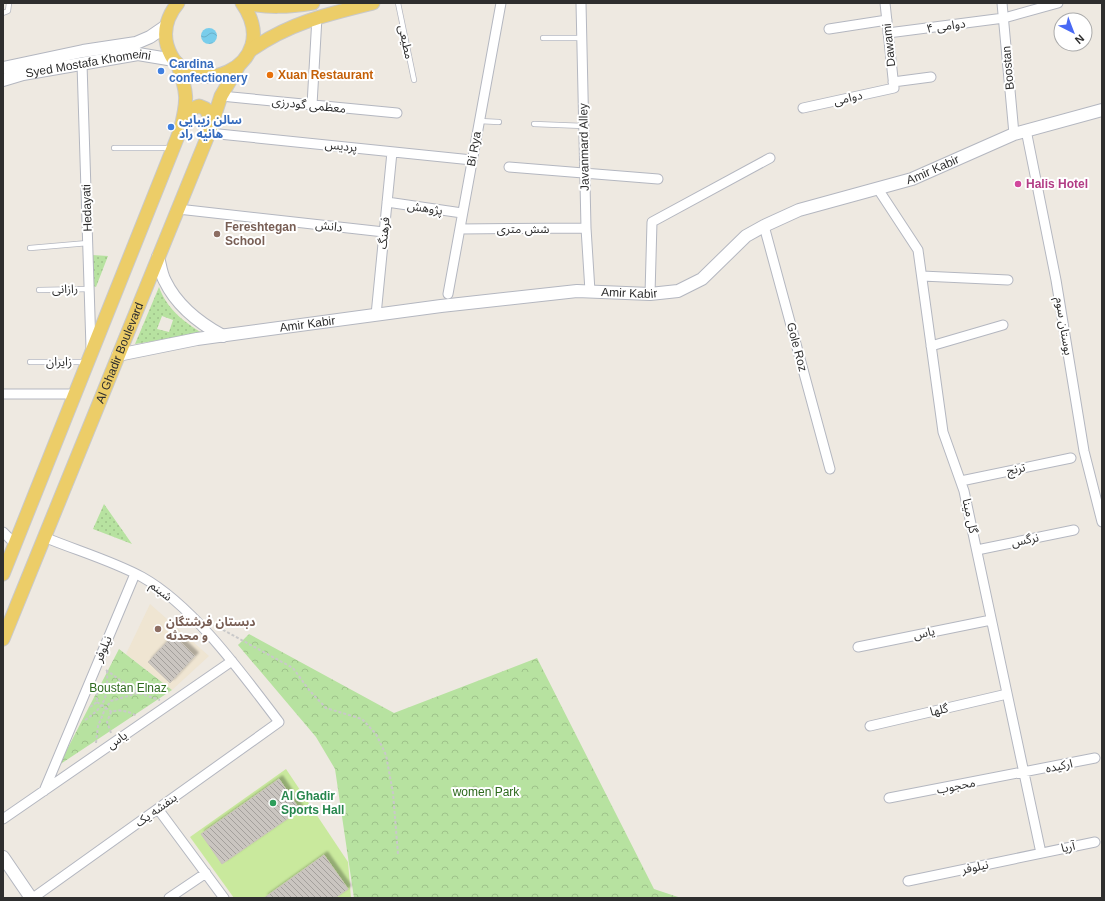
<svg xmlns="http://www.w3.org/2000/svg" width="1105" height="901" font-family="Arial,'Noto Sans Arabic',sans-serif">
  <defs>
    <pattern id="grass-dots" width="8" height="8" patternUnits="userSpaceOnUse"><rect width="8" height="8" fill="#b7e2a0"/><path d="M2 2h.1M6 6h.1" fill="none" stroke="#9ec28a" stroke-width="1.8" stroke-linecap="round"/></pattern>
    <pattern id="park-crowns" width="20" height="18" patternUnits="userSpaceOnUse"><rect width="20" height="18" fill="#b7e2a0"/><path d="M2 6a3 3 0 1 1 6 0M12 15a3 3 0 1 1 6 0" fill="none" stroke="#9ec28a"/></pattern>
    <pattern id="water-waves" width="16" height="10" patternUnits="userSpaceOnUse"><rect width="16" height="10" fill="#79cdeb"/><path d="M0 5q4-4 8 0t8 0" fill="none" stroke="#69b0ca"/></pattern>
    <pattern id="building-back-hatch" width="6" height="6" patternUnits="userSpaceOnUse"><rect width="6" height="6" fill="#cac5c0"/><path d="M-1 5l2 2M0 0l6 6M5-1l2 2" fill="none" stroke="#a4a09c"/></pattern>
    <filter id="shadow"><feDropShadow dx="3.5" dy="-3.5" stdDeviation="1" flood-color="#0004"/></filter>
  </defs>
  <rect width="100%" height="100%" fill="#eee9e1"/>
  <!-- education -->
  <path fill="#efe5d2" d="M150 604 209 656 172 690 126 654Z"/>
  <!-- grass -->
  <path fill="url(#grass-dots)" fill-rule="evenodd" d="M92 255 108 256 96 287 93 286Z
    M159 287C167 309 183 321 202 333L135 344ZM162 316 173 320 169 332 157 329Z
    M104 504 132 544 93 529Z"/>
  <!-- park -->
  <path fill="url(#park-crowns)" d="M249 634 394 713 537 658 654 889 681 898H354L335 769 316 737 238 645Z
    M119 649 172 690 59 765Z"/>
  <!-- pitch -->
  <path fill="#c9e99d" d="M286 769 348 862 351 898H234L190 837Z"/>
  <!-- water -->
  <path fill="url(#water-waves)" d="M201 36a8 8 0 1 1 16 0a8 8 0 1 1-16 0Z"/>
  <!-- building -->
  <path fill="url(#building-back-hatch)" stroke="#cac4ba" filter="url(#shadow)" d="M173 635 195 656 170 683 148 662Z
    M279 779 300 810 222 864 201 834Z
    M324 855 348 889 335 898H264Z"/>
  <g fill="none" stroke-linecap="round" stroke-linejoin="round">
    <defs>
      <path id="lane" d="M398 3 414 80
        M3 13 8 11 9 3
        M543 38H582
        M479 121 499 122
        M534 124 584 126
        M114 148H171
        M30 248 88 243
        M39 290 90 289
        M30 362H86"/>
      <path id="street" d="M581 3 586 228 590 291
        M1002 3 1014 134
        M829 29 887 20
        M888 33 1004 18 1058 3
        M82 64 91 348
        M893 82 931 77
        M221 96 397 113
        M312 105 317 17
        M803 108 894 88 885 3
        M1026 130 1056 280 1084 451 1102 522
        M209 133 472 160
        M509 167 658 179
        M878 189 918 250 943 432 964 491 1041 853
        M387 202 462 213
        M178 209 384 232
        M764 226 830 469
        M460 229 586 228
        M922 276 1008 280
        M448 294 501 3
        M650 294 652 222 770 158
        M376 315 392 152
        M931 346 1003 325
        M3 394H75
        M961 481 1071 458
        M3 532 15 544
        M977 550 1074 530
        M858 647 991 620
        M870 726 1007 694
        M44 791 135 574
        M889 798 1095 758
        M158 809 224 898
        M3 819 232 661
        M908 881 1095 842
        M33 898 279 722C243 675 194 606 142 577 113 561 75 550 44 537
        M169 898 206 873"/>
      <g id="secondary">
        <path d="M3 68 83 51 136 43 150 37 166 26"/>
        <path id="s1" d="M3 80 23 74 138 54 174 60"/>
        <path d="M158 257C160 264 161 274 165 281 177 306 199 323 223 336"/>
        <path id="s2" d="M118 355 197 339 441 306 577 291 650 294 678 291 702 279 746 236 764 226 799 210 912 179 1014 134 1102 110"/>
        <path d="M3 857 31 898"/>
      </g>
      <g id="primary">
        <path d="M178 3C168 15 163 30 167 45 185 108 287 67 242 3"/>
        <path d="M244 3C268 8 288 7 313 3"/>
        <path d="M251 50C289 23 328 14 373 3"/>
        <path d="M184 119 194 108 199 106 206 109 212 124"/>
        <path d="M3 574 180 131C188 100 188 93 177 63"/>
        <path id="s3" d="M3 639 209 133 221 96 238 67"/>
      </g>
    </defs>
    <!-- lane casing -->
    <use href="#lane" stroke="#b4b7c0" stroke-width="6"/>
    <!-- street casing -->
    <use href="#street" stroke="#b4b7c0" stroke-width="11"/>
    <!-- secondary casing -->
    <use href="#secondary" stroke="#b4b7c0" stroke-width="14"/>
    <!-- primary casing -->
    <use href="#primary" stroke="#c9c9c9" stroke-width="15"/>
    <!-- path -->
    <path stroke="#c9c9c9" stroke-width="2" stroke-dasharray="3 2" stroke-linecap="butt" d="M214 625 293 668 309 690 326 708 362 719 376 734 386 755 393 793 398 854
      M106 670 138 693
      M97 702 112 712
      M90 707 97 702V690
      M85 720C106 706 108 696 107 671
      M111 733 107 722 111 712C120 709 128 711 137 716
      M96 743 98 726 105 709 111 701 138 693 160 700"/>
    <!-- lane -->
    <use href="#lane" stroke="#fff" stroke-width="4.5"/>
    <!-- street -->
    <use href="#street" stroke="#fff" stroke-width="9"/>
    <!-- secondary -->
    <use href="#secondary" stroke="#fff" stroke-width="12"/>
    <!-- primary -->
    <use href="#primary" stroke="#eccd68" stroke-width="13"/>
  </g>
  <!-- markers -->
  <g fill="#3f7fe0" stroke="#fff" stroke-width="1.5">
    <circle cx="161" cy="71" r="4"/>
    <circle cx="171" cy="127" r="4"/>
  </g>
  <circle fill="#e8710a" stroke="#fff" stroke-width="1.5" cx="270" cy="75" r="4"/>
  <circle fill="#d1479c" stroke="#fff" stroke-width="1.5" cx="1018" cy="184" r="4"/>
  <g fill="#8d6e63" stroke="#fff" stroke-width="1.5">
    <circle cx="217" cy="234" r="4"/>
    <circle cx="158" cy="629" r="4"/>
  </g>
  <circle fill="#2e9e5b" stroke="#fff" stroke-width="1.5" cx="273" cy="803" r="4"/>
  <g text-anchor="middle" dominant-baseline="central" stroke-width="4" stroke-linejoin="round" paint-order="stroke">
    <!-- street labels -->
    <g font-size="12" fill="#2e2e2e" stroke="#fff">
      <text transform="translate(946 26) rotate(-8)">دوامی ۴</text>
      <text transform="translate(406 42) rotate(78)">مطیعی</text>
      <text transform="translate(889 45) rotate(-96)">Dawami</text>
      <text stroke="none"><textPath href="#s1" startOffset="87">Syed Mostafa Khomeini</textPath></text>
      <text transform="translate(1008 68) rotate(-95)">Boostan</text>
      <text transform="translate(848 98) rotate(-13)">دوامی</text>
      <text transform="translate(309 105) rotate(6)">معظمی گودرزی</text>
      <text transform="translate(341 146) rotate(6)">پردیس</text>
      <text transform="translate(584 147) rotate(-91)">Javanmard Alley</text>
      <text transform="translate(474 149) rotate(-80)">Bi Rya</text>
      <text stroke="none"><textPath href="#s2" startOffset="852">Amir Kabir</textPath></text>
      <text transform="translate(87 208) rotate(-92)">Hedayati</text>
      <text transform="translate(425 208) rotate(9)">پژوهش</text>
      <text transform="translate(329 226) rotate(7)">دانش</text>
      <text x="523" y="229">شش متری</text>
      <text transform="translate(384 233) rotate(-84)">فرهنگ</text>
      <text transform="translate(65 289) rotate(-1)">رازانی</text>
      <text stroke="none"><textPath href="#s2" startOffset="516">Amir Kabir</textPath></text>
      <text stroke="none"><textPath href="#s2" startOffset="192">Amir Kabir</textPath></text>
      <text transform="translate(1064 326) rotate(81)">بوستان سوم</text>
      <text transform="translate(797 347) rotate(75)">Gole Roz</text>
      <text stroke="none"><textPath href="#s3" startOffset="309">Al Ghadir Boulevard</textPath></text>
      <text x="59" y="362">زایران</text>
      <text transform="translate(1016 469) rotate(-12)">ترنج</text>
      <text transform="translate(970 516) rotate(78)">گل مینا</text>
      <text transform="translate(1025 540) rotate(-12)">نرگس</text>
      <text transform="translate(161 591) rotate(38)">شبنم</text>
      <text transform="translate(924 633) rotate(-12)">یاس</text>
      <text transform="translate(103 649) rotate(-67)">نیلوفر</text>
      <text transform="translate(939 710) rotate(-13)">گلها</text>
      <text transform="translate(117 740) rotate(-35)">یاس</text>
      <text transform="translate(1059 766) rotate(-12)">ارکیده</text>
      <text transform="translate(956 786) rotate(-11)">محجوب</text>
      <text transform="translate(156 810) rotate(-36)">بنفشه یک</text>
      <text transform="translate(1068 847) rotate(-12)">آریا</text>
      <text transform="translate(975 867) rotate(-12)">نیلوفر</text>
    </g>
    <!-- shop labels -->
    <g font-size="12" font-weight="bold" fill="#366cbe" stroke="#fff" text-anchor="start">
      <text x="169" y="64">Cardina<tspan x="169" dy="14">confectionery</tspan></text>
      <text x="179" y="120">سالن زیبایی<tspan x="179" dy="14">هانيه راد</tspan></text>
    </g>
    <!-- food labels -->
    <g font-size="12" font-weight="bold" fill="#c56008" stroke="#fff" text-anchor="start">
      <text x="278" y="75">Xuan Restaurant</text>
    </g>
    <!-- hotel labels -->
    <g font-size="12" font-weight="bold" fill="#b23c85" stroke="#fff" text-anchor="start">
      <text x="1026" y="184">Halis Hotel</text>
    </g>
    <!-- education labels -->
    <g font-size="12" font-weight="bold" fill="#785e54" stroke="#fff" text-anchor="start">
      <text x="225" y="227">Fereshtegan<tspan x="225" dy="14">School</tspan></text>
      <text x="166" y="622">دبستان فرشتگان<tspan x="166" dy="14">و محدثه</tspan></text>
    </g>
    <!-- park labels -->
    <g font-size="12" fill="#2e6a1e" stroke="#fff">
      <text x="128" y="688">Boustan Elnaz</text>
      <text x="486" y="792">women Park</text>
    </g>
    <!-- leisure labels -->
    <g font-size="12" font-weight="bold" fill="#27864d" stroke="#fff" text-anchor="start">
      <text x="281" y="796">Al Ghadir<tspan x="281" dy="14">Sports Hall</tspan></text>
    </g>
  </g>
  <!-- border -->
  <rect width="1105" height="901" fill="none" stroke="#2e2e2e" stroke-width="8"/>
  <!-- north arrow -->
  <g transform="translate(1073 32) rotate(138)"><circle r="19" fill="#ffffff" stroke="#ababab"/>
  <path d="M0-3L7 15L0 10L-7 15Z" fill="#4969f4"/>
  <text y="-6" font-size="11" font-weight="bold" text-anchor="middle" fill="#2e2e2e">N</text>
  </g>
</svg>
